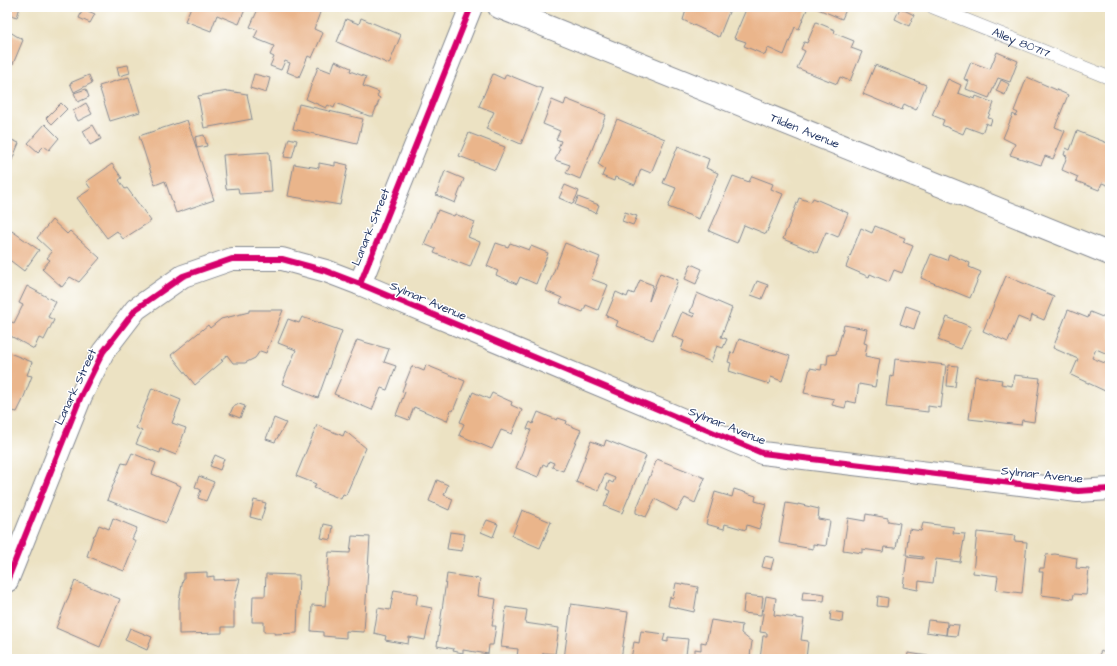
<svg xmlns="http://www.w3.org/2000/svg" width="1117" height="666" font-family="'Architects Daughter',sans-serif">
  <rect width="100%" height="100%" fill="#fff"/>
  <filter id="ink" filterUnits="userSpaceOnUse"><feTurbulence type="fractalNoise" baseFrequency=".025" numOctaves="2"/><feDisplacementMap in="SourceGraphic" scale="8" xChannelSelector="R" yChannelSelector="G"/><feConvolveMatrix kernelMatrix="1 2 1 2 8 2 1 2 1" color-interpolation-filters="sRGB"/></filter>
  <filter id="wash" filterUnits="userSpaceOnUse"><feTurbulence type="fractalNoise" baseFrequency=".012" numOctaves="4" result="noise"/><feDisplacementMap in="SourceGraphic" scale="16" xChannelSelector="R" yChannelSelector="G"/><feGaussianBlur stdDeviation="0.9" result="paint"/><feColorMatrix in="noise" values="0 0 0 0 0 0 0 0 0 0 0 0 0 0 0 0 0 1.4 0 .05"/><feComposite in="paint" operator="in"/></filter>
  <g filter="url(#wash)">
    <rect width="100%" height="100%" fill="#ece2c3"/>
    <g id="blocks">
      <!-- building -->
      <path fill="#eab58b" d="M7 7H20L17 17 10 15 7 22Z
        M191 7H246L239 24 217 15 211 31 185 21Z
        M259 7H322L314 29 323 33 312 58 308 56 299 77 287 72 290 63 285 61 281 70 270 66 274 57 270 55 274 46 254 38 258 30 250 27Z
        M678 7H731L719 37 683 20 686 10Z
        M747 7H808L799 29 795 27 784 55 768 48 765 55 744 46 746 42 734 38Z
        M818 7H847L842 19 818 9Z
        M900 8 914 15 909 26 895 19Z
        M83 9 95 14 90 23 79 18Z
        M361 18 401 35 389 64 337 42 346 19 359 24Z
        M816 22 835 30 834 33 854 41 851 48 862 52 850 81 840 77 837 84 797 68 805 51 801 49 804 42 807 43Z
        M10 32 23 40 13 64 7 62V33Z
        M997 52 1018 61 1010 82 998 78 989 98 966 89 969 81 964 79 971 62 990 69Z
        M335 61 351 68 350 71 366 77 363 86 379 92 377 96 380 98 373 116H369L336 103 334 108 328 105 326 108 306 99 318 67 331 72Z
        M128 65 130 73 119 76 117 67Z
        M875 65 926 85 916 110 904 104 902 110 863 94Z
        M254 74 270 78 266 93 250 88Z
        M493 74 504 79 506 74 543 89 521 144 486 129 494 112 479 106Z
        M89 75 92 83 74 92 70 83Z
        M129 77 140 112 110 121 99 86Z
        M1027 77 1068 95 1055 127 1065 131 1053 159 1045 156 1041 165 1010 155 1015 144 1003 138 1013 114 1016 116 1018 113 1014 111Z
        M948 79 961 85 958 93 975 99 976 96 994 103 988 118 992 119 990 125 986 123 982 133 966 127 963 134 942 125 944 120 932 115Z
        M1001 80 1009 84 1005 95 996 91Z
        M86 89 89 97 78 102 74 93Z
        M228 91 247 94 252 119 204 128 198 96Z
        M566 99 606 115 580 179 566 173 570 165 555 160 560 148H558L561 141 556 139 560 131 543 124 552 100 564 105Z
        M61 103 67 109 52 124 46 118Z
        M86 103 92 114 78 121 73 111Z
        M299 104 363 119 357 144 293 129Z
        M617 119 665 139 651 173 641 169 635 185 615 177 614 181 602 176 605 169 598 164Z
        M187 120 214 200 176 213 165 181 155 185 139 136Z
        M45 124 59 138 49 150 44 146 38 152 28 143Z
        M93 125 101 139 90 145 83 131Z
        M1077 131 1110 144V186L1102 183 1099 190 1076 181 1078 177 1062 170 1067 156 1064 155 1066 148 1070 150Z
        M469 133 505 147 495 170 459 156Z
        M204 135 207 146 197 148 195 137Z
        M7 138 19 143 7 172Z
        M289 138 297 140 292 158 284 157Z
        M678 146 709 159 706 168 718 173 699 219 668 207 676 188 663 183Z
        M269 152 272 192 239 194 238 188 226 189 223 155Z
        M335 162 348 165 340 205 288 196 294 164 319 168V163L335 166Z
        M112 164 122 178 119 180 125 189 127 188 151 221 123 239 117 231 107 238 77 198 91 189 86 182Z
        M445 171 464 179 455 203 436 195Z
        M733 176 749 182 752 176 773 184 771 189 783 194 766 234 744 225 737 243 709 231Z
        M565 185 579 191 573 204 559 198Z
        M578 197 599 205 596 213 575 205Z
        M799 198 811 202 813 198 848 213 838 237 826 232 817 253 783 239Z
        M438 210 454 216 455 214 475 222 468 237 480 242 470 267 434 253 436 249 424 244Z
        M625 212 637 216 633 225 622 221Z
        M52 220 67 234 70 231 100 258 79 282 70 277 62 287 42 269 50 260 47 258 52 252 37 238Z
        M875 226 905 238 903 242 913 246 902 273 894 270 889 282 870 274 869 277 846 267 861 228 872 233Z
        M12 231 39 250 24 271 7 258V238Z
        M496 243 508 247 510 243 529 250 531 246 548 253 536 284 520 277 517 284 496 275 498 271 487 266Z
        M565 243 600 257 591 279 608 285 598 310 586 305 583 312 560 303 562 298 546 291Z
        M931 254 947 260 949 254 970 263 969 267 981 272 970 298 921 278Z
        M691 264 702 269 696 284 685 279Z
        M660 273 678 280 653 340 616 326 618 321 606 316 616 292 627 297 629 292 634 294 640 280 653 285 649 301Z
        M1006 276 1054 296 1044 320 1032 315 1030 322 1018 317 1008 342 983 331Z
        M757 281 768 285 762 299 751 295Z
        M27 286 56 302 48 317 54 320 44 340 39 338 34 349 7 334V320L14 323 23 305 19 303Z
        M697 293 732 308 721 337 727 339 723 348 717 346 711 362 681 350 684 341 672 336 682 312 694 317 695 314 690 312Z
        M906 306 920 311 914 329 900 324Z
        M249 310H283L266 353 260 351 255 358 245 363H233L227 355 221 360 223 361 195 385 171 355 208 325 210 328 221 319 249 312Z
        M1068 310 1088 318 1090 312 1110 320V355L1096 349 1092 358 1110 365V380L1105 391 1071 375 1078 359 1053 348Z
        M302 317 342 331 318 398 282 384 296 350 278 343 288 319 299 323Z
        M947 317 971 327 961 349 938 340Z
        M844 325 867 329 864 343 867 344 865 356 880 359 875 387 859 384 856 403 847 401 845 408 832 405 834 399 804 393 810 368 821 370 822 364H827L828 355 836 354Z
        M739 339 790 356 782 381 771 377 769 384 729 371 731 363 728 362 731 352 734 353Z
        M357 340 389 349 384 362 396 366 387 390 381 388 372 410 334 394Z
        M7 352 32 362 27 375 32 376 22 402 17 412 13 411 12 415 7 413Z
        M895 359 946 365 941 408 928 406V412L886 407 890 376 893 377Z
        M426 365 465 381 453 411 451 410 447 421 414 407 409 420 396 415 405 392 402 391 412 366 424 371Z
        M949 365 958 366 955 387 947 386Z
        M1014 375 1040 378 1034 422 1022 420 1021 425 969 419 975 376 1002 380 1001 384 1012 386Z
        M152 388 181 400 172 423 186 428 176 455 161 449 160 453 136 444 142 431 136 428Z
        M473 392 489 399 492 393 512 402 511 405 522 410 512 434 501 430 492 449 459 435 464 424 460 422Z
        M239 404 245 406 240 418 230 414 233 407Z
        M538 412 557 420 558 418 567 421 566 424 581 430 563 471 552 467 554 463 549 461 547 466 543 464 538 477 516 468 531 430 527 429 530 422 533 424Z
        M274 418 286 423 275 442 266 439Z
        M317 425 343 436 345 431 366 448 346 495 343 494 341 499 314 488 316 484 296 476Z
        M606 440 646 456 622 513 604 506 610 491 606 489 609 481 613 483 615 478 605 474 598 491 576 482 591 441 604 446Z
        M132 453 156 463 152 474 181 486 166 523 107 500 122 463 127 464Z
        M215 455 224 459 220 470 210 466Z
        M657 459 705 478 695 503 685 498 677 511 655 499 646 517 636 513V510Z
        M199 476 214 482 206 501 198 498 201 490 195 487Z
        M437 480 448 485 444 495 453 499 449 510 429 501Z
        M734 489 756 496 755 501 766 504 759 529 747 525 746 530 725 524 724 529 706 524 715 492 732 497Z
        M254 500 266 503 261 520 250 517Z
        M786 503 798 505V504L819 509 818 519 830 521 826 546 813 544V549L779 543Z
        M522 510 551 522 540 548 512 536Z
        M866 514 888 518V521L900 523 896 548 884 547 883 552 862 549V553L843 550 848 518 865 521Z
        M113 518 137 528 132 539 136 541 124 571 87 556 94 535H95L99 525 109 529Z
        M487 520 498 524 493 537 481 532Z
        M923 523 954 527 953 533 965 534 960 562 936 559 933 583 919 581 918 590 903 587 907 557 923 559V557L906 555 909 529 921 531Z
        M324 524 333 526 331 540 321 538Z
        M450 532 465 534 462 551 447 549Z
        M977 532 1015 536 1014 541 1027 542 1022 593 996 590 998 576 973 573Z
        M352 536 370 537 364 632 346 631V638L323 636V632L311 631 312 605 325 606 329 552 350 553Z
        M1055 554 1077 558 1076 568 1089 569 1086 595 1074 594 1073 599 1041 595 1043 572H1039L1040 568H1044L1046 555Z
        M765 556 774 558 771 569 762 567Z
        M207 572V577L214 576V580L240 579 234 601V627H222V633L179 634V600L183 580H184V573Z
        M266 574 299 575 297 633 274 634 275 632H264V622H252L253 596H265Z
        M447 574 480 579 478 596 496 599 492 626H496L493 645H489L488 654 463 650V653L453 651 454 649 437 646Z
        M75 581 120 599 100 647 56 628Z
        M676 583 698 587 694 612 668 606 670 597 673 598Z
        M394 590 418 594 416 605 432 608 425 640 409 637 408 644 385 640 386 636 374 633 378 608 390 610Z
        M803 591 825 594 824 601 802 600Z
        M745 595 763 597 761 615 743 613Z
        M766 596 776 598 774 615 804 619 801 640 808 641 806 659H760L763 636H767V633L760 632Z
        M878 596 888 598 887 607 877 606Z
        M571 604 628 612 621 659H564Z
        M506 607 527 610 525 623 559 628 555 654 543 653 542 659H535L517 657 518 649 501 647Z
        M831 611 843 613 842 622 830 620Z
        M711 620 742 625 741 633 752 642 750 656 752 659H691L692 655 695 656V649L701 650V642L706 643Z
        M928 620 947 622 946 635 926 632Z
        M948 624 959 625 957 636 946 635Z
        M130 628 152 637 147 650 125 640Z
        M641 631 665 634 663 641 668 642V637L688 639 686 655H688V659H631L634 642 639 643Z
        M1101 651 1110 656V659L1099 655Z
        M908 653 928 656 927 659H907Z"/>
    </g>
  </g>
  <g filter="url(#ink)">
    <use href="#blocks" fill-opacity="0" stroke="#848890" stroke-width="1"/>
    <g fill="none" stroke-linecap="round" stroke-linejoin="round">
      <defs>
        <g id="service">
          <path id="s1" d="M933 7 1110 78"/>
        </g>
        <g id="minor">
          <path id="s2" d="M499 7 1110 254"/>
          <path d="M360 284 762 453 1078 491 1110 489"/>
        </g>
        <path id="tertiary" d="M7 581 81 396 103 352 136 309 183 276 232 259H282L326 271 360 284 471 7"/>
      </defs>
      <!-- service casing -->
      <use href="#service" stroke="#848890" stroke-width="14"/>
      <!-- minor casing -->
      <use href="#minor" stroke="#848890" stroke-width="24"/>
      <!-- tertiary casing -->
      <use href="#tertiary" stroke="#848890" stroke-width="24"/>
      <!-- service -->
      <use href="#service" stroke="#fff" stroke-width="13"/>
      <!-- minor -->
      <use href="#minor" stroke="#fff" stroke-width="22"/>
      <!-- tertiary -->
      <use href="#tertiary" stroke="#fff" stroke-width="22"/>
      <defs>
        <path id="cycleway" d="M360 284 762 453 1078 491 1110 489
          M7 581 81 396 103 352 136 309 183 276 232 259H282L326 271 360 284 471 7"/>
      </defs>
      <!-- cycleway casing -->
      <use href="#cycleway" stroke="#fff" stroke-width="8"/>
      <!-- cycleway -->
      <use href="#cycleway" stroke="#d6006c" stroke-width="6"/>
    </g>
  </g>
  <g text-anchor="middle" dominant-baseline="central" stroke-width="3" stroke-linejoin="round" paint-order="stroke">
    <!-- street labels -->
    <g font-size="12" fill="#1b2f5e" stroke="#fff">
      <text stroke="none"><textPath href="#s1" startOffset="95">Alley 80717</textPath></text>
      <text stroke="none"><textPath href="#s2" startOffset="330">Tilden Avenue</textPath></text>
      <text transform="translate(371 227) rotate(-68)">Lanark Street</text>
      <text transform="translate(428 301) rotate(23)">Sylmar Avenue</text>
      <text transform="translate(76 387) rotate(-65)">Lanark Street</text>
      <text transform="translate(727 426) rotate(22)">Sylmar Avenue</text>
      <text transform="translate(1042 475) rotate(6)">Sylmar Avenue</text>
    </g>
  </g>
  <!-- margin -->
  <rect width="1117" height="666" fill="none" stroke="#fff" stroke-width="24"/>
</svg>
